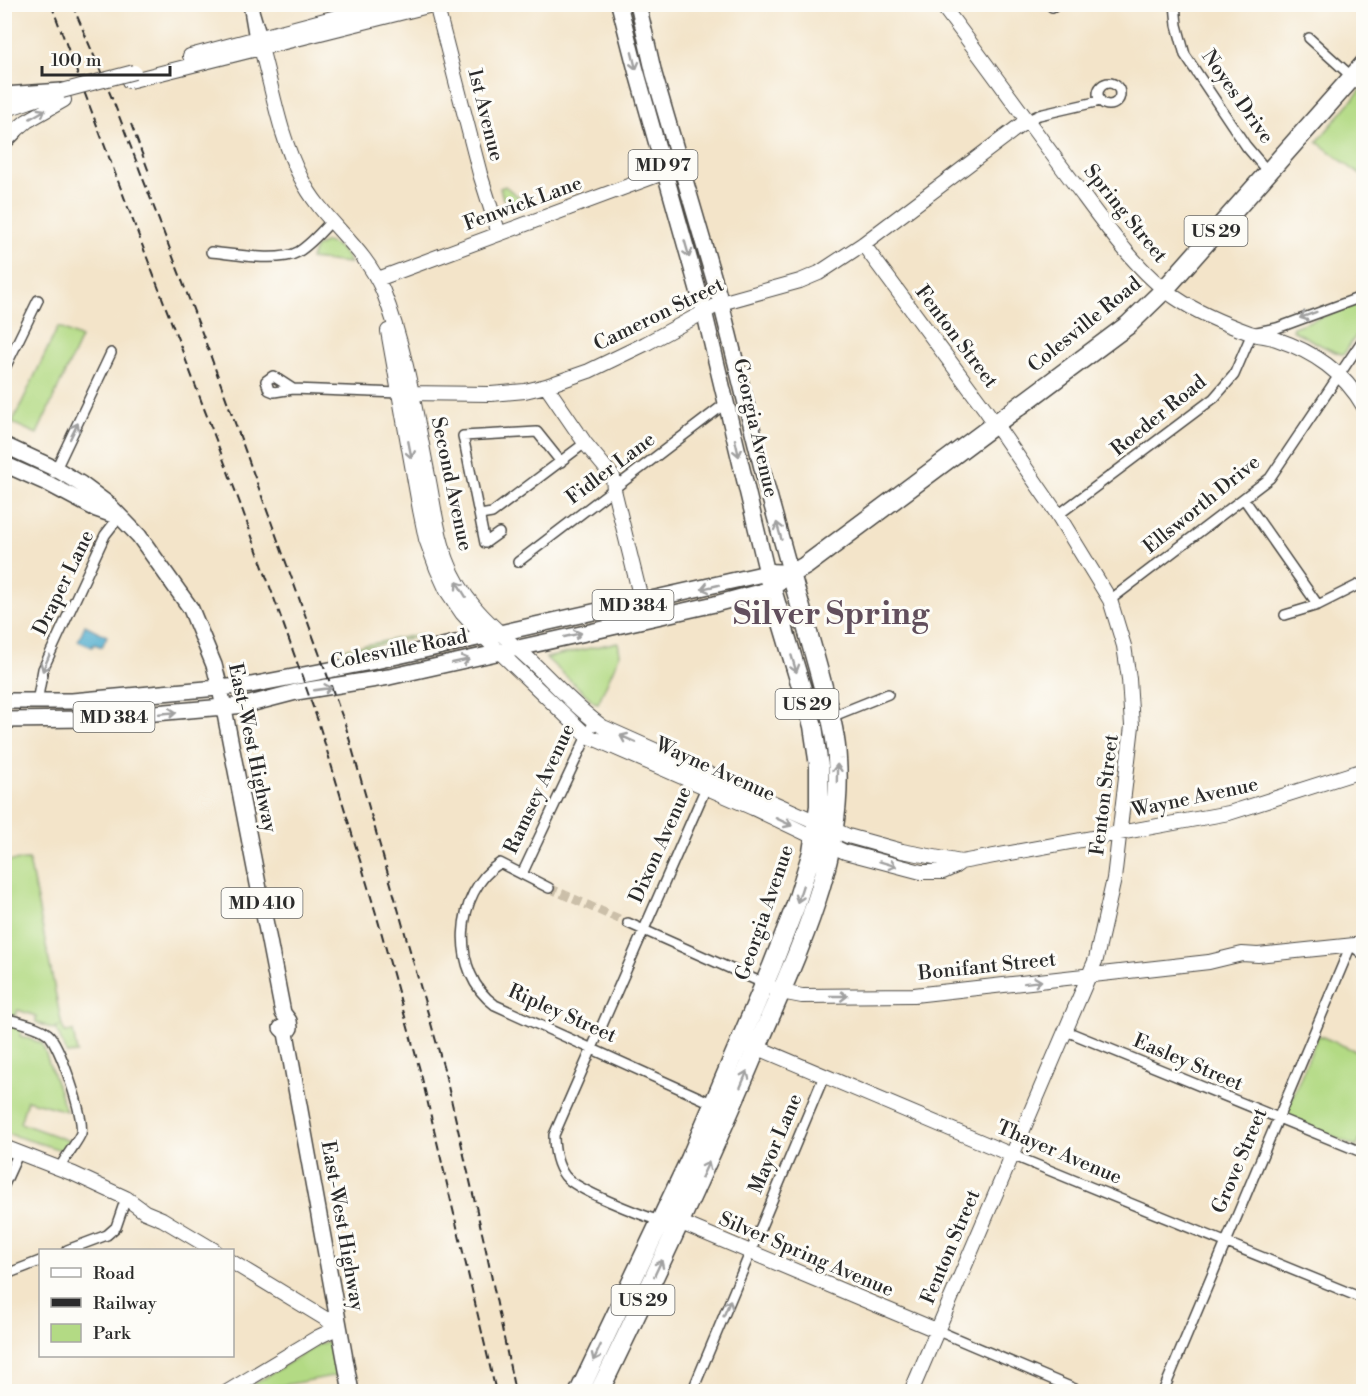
<svg xmlns="http://www.w3.org/2000/svg" width="1368" height="1396" font-family="'Libre Bodoni',serif">
  <rect width="100%" height="100%" fill="#fdfcf7"/>
  <filter id="ink" filterUnits="userSpaceOnUse"><feTurbulence type="fractalNoise" baseFrequency=".0167" numOctaves="2"/><feDisplacementMap in="SourceGraphic" scale="12" xChannelSelector="R" yChannelSelector="G"/><feConvolveMatrix kernelMatrix="1 2 1 2 8 2 1 2 1" color-interpolation-filters="sRGB"/></filter>
  <filter id="wash" filterUnits="userSpaceOnUse"><feTurbulence type="fractalNoise" baseFrequency=".008" numOctaves="4" result="noise"/><feDisplacementMap in="SourceGraphic" scale="24" xChannelSelector="R" yChannelSelector="G"/><feGaussianBlur stdDeviation="1.35" result="paint"/><feColorMatrix in="noise" values="0 0 0 0 0 0 0 0 0 0 0 0 0 0 0 0 0 1.4 0 .05"/><feComposite in="paint" operator="in"/></filter>
  <g filter="url(#wash)">
    <rect width="100%" height="100%" fill="#f3e4c9"/>
    <!-- green -->
    <path fill="#b3da84" stroke="#6f8258" stroke-width="1.5" d="M1363 87V177L1317 142Z
      M505 186 525 202 527 206 503 199 500 188Z
      M326 242C339 245 344 252 350 263L310 259 316 247Z
      M1363 302V325L1344 354C1334 355 1304 335 1292 330L1293 327Z
      M58 327 81 338 37 434 12 423Z
      M421 634 422 636 345 652 344 649Z
      M618 642 620 654 598 703 594 702 546 658Z
      M29 860 62 1026 65 1032 73 1031 77 1053 67 1054 56 1029 60 1026 52 1029 36 1022V1016L18 1010 15 1016 5 1013 4 861Z
      M4 1022 22 1028 20 1036 42 1043 66 1111 27 1100 20 1123 70 1141 61 1150 5 1133Z
      M1318 1035 1363 1054V1132L1357 1147 1285 1115Z
      M326 1342C336 1349 336 1363 338 1375L248 1392 251 1386 319 1344Z"/>
    <!-- water -->
    <path fill="#4eaccd" stroke="#3c6c7c" stroke-width="1.5" d="M85 625 107 636 102 647 94 644 92 647 78 641Z"/>
  </g>
  <g filter="url(#ink)">
    <g fill="none" stroke-linecap="round" stroke-linejoin="round">
      <!-- street-tunnel -->
      <path stroke="#cbbfa9" stroke-width="9" stroke-dasharray="9 4.5" stroke-linecap="butt" d="M549 888 628 923"/>
      <defs>
        <path id="street" d="M248 4 254 39
          M1051 4 1052 7 1057 4
          M1175 4 1177 25 1185 55 1246 146 1268 172
          M253 7 262 37
          M1309 38 1351 76
          M1098 94a11 11 0 1 1 22 0a11 11 0 1 1-22 0Z
          M1026 121 1039 115 1100 101
          M211 252C233 254 279 263 298 252 311 244 322 231 332 220
          M4 370 38 300
          M293 389 273 376 266 381 269 390 274 392 293 389 399 393
          M54 473 111 353
          M1244 499 1318 605
          M480 515 492 513 585 443
          M1058 515 1214 398 1234 375 1252 333 1277 328 1364 296
          M499 533 485 543 463 436 537 432 561 462
          M518 562 726 403
          M1110 600 1270 478 1364 338
          M1285 615 1318 605 1364 582
          M37 702 43 669 105 535 119 517
          M831 717 888 694
          M522 874 594 721
          M549 888 500 863C454 892 450 973 495 1005L716 1105
          M628 923 765 984
          M4 1018C18 1022 37 1025 48 1034 59 1043 85 1118 81 1133 79 1140 64 1158 60 1168
          M1066 1031 1364 1153
          M1012 1155 1364 1299
          M4 1185 19 1152
          M660 1221C641 1215 576 1190 565 1176 556 1164 554 1150 554 1135L708 783
          M67 1250 107 1235 116 1227 126 1198
          M4 1275 40 1261
          M936 1330 1082 1392
          M692 1392 824 1076
          M1163 1392 1351 945 1364 955"/>
        <path id="secondary" d="M436 4 480 174 499 234
          M941 4C989 67 1034 131 1082 194 1107 228 1141 275 1176 298 1198 313 1225 324 1250 333 1259 336 1268 336 1276 339 1314 352 1344 372 1364 407
          M254 39 261 48C273 91 280 138 301 178 322 221 363 244 383 291 407 351 416 417 429 481 434 507 437 534 447 560 464 607 499 631 533 663 556 685 577 709 603 727L848 836 902 851 961 862 1229 813 1364 770
          M190 56 385 4
          M129 81 436 4
          M4 110 48 95
          M7 134 15 131 27 121 64 100
          M863 244 985 409 1058 515 1110 600 1124 646 1129 679 1132 726 1114 879 1096 959 911 1392
          M378 279 682 166
          M388 331 420 510 426 539 437 569 447 591 462 613 484 637 586 735 753 808 845 852 921 872H943L954 867 961 862
          M546 386 585 443 613 477 614 490 642 603
          M404 393 491 394 525 391 546 386 589 371 645 344 721 303 800 281 819 273 863 244 1026 121
          M773 988 781 992 802 996 914 995 1209 962 1242 954 1258 955 1364 944
          M749 1044 1012 1155
          M4 1147 74 1174 126 1198 145 1212 162 1219 214 1250
          M672 1222H679L936 1330
          M232 1262 339 1327
          M227 1392 318 1337 339 1327"/>
        <path id="primary" d="M4 95 62 91
          M4 142 15 131
          M4 445 56 469 81 484 108 504 139 536 191 609 214 665 220 688 283 1013 289 1021 290 1028 286 1033
          M4 464 49 484 96 509 116 516
          M4 701H72L251 685 371 662 767 573 704 311 636 70 619 4
          M4 720 87 719 246 705 296 692 389 677 715 604 771 589 791 574 766 484 721 303 654 74 638 4
          M281 1028 286 1033 351 1392"/>
        <path id="highway" d="M579 1392 690 1159 772 966 795 907 812 852 819 806V766L813 726 767 573 791 574 805 566 1128 325 1164 290 1364 64
          M599 1392C655 1277 709 1162 758 1045 797 953 844 861 837 759 836 734 829 711 823 687 813 649 802 612 791 574"/>
      </defs>
      <!-- street casing -->
      <use href="#street" stroke="#494743" stroke-width="12"/>
      <!-- secondary casing -->
      <use href="#secondary" stroke="#494743" stroke-width="16"/>
      <!-- primary casing -->
      <use href="#primary" stroke="#494743" stroke-width="18"/>
      <!-- highway casing -->
      <use href="#highway" stroke="#494743" stroke-width="21"/>
      <!-- street -->
      <use href="#street" stroke="#fff" stroke-width="9"/>
      <!-- secondary -->
      <use href="#secondary" stroke="#fff" stroke-width="14"/>
      <!-- primary -->
      <use href="#primary" stroke="#fff" stroke-width="15"/>
      <!-- highway -->
      <use href="#highway" stroke="#fff" stroke-width="18"/>
      <!-- rail -->
      <path stroke="#2b2b2b" stroke-width="2" stroke-dasharray="9 4.5" stroke-linecap="butt" d="M51 4 241 506 318 721 377 917 421 1074 496 1392
        M72 4 114 103 204 338 345 724 444 1069 486 1250 515 1392
        M131 124 150 175"/>
      <defs>
        <path id="secondary-bridge" d="M62 91 134 72"/>
      </defs>
      <!-- secondary-bridge casing -->
      <use href="#secondary-bridge" stroke="#494743" stroke-width="16" stroke-linecap="butt"/>
      <!-- secondary-bridge -->
      <use href="#secondary-bridge" stroke="#fff" stroke-width="14"/>
    </g>
    <!-- one-way arrows -->
    <defs><path id="oneway-shaft" d="M-6 0H5M1.5-3L5.5 0L1.5 3" fill="none" stroke-width="1.6" stroke-linecap="round" stroke-linejoin="round" transform="scale(1.5)"/></defs>
    <g stroke="#a0a0a0">
      <use href="#oneway-shaft" transform="translate(634 61) rotate(76)"/>
      <use href="#oneway-shaft" transform="translate(38 114) rotate(-30)"/>
      <use href="#oneway-shaft" transform="translate(687 249) rotate(74)"/>
      <use href="#oneway-shaft" transform="translate(1308 315) rotate(160)"/>
      <use href="#oneway-shaft" transform="translate(74 431) rotate(-64)"/>
      <use href="#oneway-shaft" transform="translate(737 448) rotate(77)"/>
      <use href="#oneway-shaft" transform="translate(410 450) rotate(79)"/>
      <use href="#oneway-shaft" transform="translate(779 531) rotate(-106)"/>
      <use href="#oneway-shaft" transform="translate(710 587) rotate(167)"/>
      <use href="#oneway-shaft" transform="translate(461 589) rotate(-122)"/>
      <use href="#oneway-shaft" transform="translate(573 635) rotate(-13)"/>
      <use href="#oneway-shaft" transform="translate(461 661) rotate(-13)"/>
      <use href="#oneway-shaft" transform="translate(46 663) rotate(113)"/>
      <use href="#oneway-shaft" transform="translate(794 664) rotate(73)"/>
      <use href="#oneway-shaft" transform="translate(323 689) rotate(-8)"/>
      <use href="#oneway-shaft" transform="translate(168 713) rotate(-5)"/>
      <use href="#oneway-shaft" transform="translate(628 739) rotate(-156)"/>
      <use href="#oneway-shaft" transform="translate(837 773) rotate(-89)"/>
      <use href="#oneway-shaft" transform="translate(784 822) rotate(25)"/>
      <use href="#oneway-shaft" transform="translate(888 864) rotate(17)"/>
      <use href="#oneway-shaft" transform="translate(800 894) rotate(108)"/>
      <use href="#oneway-shaft" transform="translate(1033 982) rotate(-7)"/>
      <use href="#oneway-shaft" transform="translate(839 996)"/>
      <use href="#oneway-shaft" transform="translate(744 1079) rotate(-67)"/>
      <use href="#oneway-shaft" transform="translate(705 1170) rotate(-65)"/>
      <use href="#oneway-shaft" transform="translate(658 1268) rotate(-65)"/>
      <use href="#oneway-shaft" transform="translate(727 1308) rotate(-67)"/>
      <use href="#oneway-shaft" transform="translate(597 1353) rotate(115)"/>
    </g>
  </g>
  <g text-anchor="middle" dominant-baseline="central" stroke-width="6" stroke-linejoin="round" paint-order="stroke">
    <!-- shield labels -->
    <g fill="#fdfcf7" stroke="#6a6a68" stroke-width="1.5">
      <rect x="628.5" y="150" width="69" height="30" rx="4.5"/>
      <rect x="1184.5" y="216" width="63" height="30" rx="4.5"/>
      <rect x="592.5" y="590" width="81" height="30" rx="4.5"/>
      <rect x="775.5" y="689" width="63" height="30" rx="4.5"/>
      <rect x="73.5" y="702" width="81" height="30" rx="4.5"/>
      <rect x="221.5" y="888" width="81" height="30" rx="4.5"/>
      <rect x="611.5" y="1285" width="63" height="30" rx="4.5"/>
    </g>
    <g font-size="18" font-weight="bold" fill="#2b2b2b">
      <text x="663" y="165">MD 97</text>
      <text x="1216" y="231">US 29</text>
      <text x="633" y="605">MD 384</text>
      <text x="807" y="704">US 29</text>
      <text x="114" y="717">MD 384</text>
      <text x="262" y="903">MD 410</text>
      <text x="643" y="1300">US 29</text>
    </g>
    <!-- street labels -->
    <g font-size="20" fill="#2b2b2b" stroke="#fdfcf7">
      <text transform="translate(1237 97) rotate(55)">Noyes Drive</text>
      <text transform="translate(485 115) rotate(76)">1st Avenue</text>
      <text transform="translate(523 204) rotate(-20)">Fenwick Lane</text>
      <text transform="translate(1125 214) rotate(51)">Spring Street</text>
      <text transform="translate(659 315) rotate(-26)">Cameron Street</text>
      <text transform="translate(1085 325) rotate(-39)">Colesville Road</text>
      <text transform="translate(956 337) rotate(53)">Fenton Street</text>
      <text transform="translate(1159 416) rotate(-39)">Roeder Road</text>
      <text transform="translate(755 428) rotate(77)">Georgia Avenue</text>
      <text transform="translate(611 469) rotate(-37)">Fidler Lane</text>
      <text transform="translate(451 484) rotate(78)">Second Avenue</text>
      <text transform="translate(1202 505) rotate(-39)">Ellsworth Drive</text>
      <text transform="translate(64 583) rotate(-64)">Draper Lane</text>
      <text transform="translate(399 650) rotate(-11)">Colesville Road</text>
      <text transform="translate(252 748) rotate(78)">East-West Highway</text>
      <text transform="translate(715 770) rotate(24)">Wayne Avenue</text>
      <text transform="translate(540 789) rotate(-65)">Ramsey Avenue</text>
      <text transform="translate(1105 795) rotate(-83)">Fenton Street</text>
      <text transform="translate(1195 798) rotate(-12)">Wayne Avenue</text>
      <text transform="translate(661 845) rotate(-66)">Dixon Avenue</text>
      <text transform="translate(765 913) rotate(-71)">Georgia Avenue</text>
      <text transform="translate(987 967) rotate(-6)">Bonifant Street</text>
      <text transform="translate(562 1014) rotate(24)">Ripley Street</text>
      <text transform="translate(1188 1063) rotate(23)">Easley Street</text>
      <text transform="translate(776 1144) rotate(-67)">Mayor Lane</text>
      <text transform="translate(1059 1153) rotate(23)">Thayer Avenue</text>
      <text transform="translate(1240 1161) rotate(-67)">Grove Street</text>
      <text transform="translate(342 1226) rotate(80)">East-West Highway</text>
      <text transform="translate(951 1247) rotate(-67)">Fenton Street</text>
      <text transform="translate(806 1255) rotate(23)">Silver Spring Avenue</text>
    </g>
    <!-- town labels -->
    <g font-size="32" font-weight="bold" fill="#624f5d" stroke="#fdfcf7">
      <text x="831" y="614">Silver Spring</text>
    </g>
  </g>
  <!-- margin -->
  <rect width="1368" height="1396" fill="none" stroke="#fdfcf7" stroke-width="24"/>
  <!-- legend -->
  <rect x="39" y="1249" width="195" height="108" fill="#fdfcf7" stroke="#a9a8a5" stroke-width="1.5"/>
  <rect x="51" y="1268" width="30" height="9" fill="#ffffff" stroke="#a9a8a5" stroke-width="1.5"/>
  <text x="93" y="1279" font-size="18" fill="#2b2b2b">Road</text>
  <rect x="51" y="1298" width="30" height="9" fill="#2b2b2b" stroke="#a9a8a5" stroke-width="1.5"/>
  <text x="93" y="1309" font-size="18" fill="#2b2b2b">Railway</text>
  <rect x="51" y="1324" width="30" height="18" fill="#b3da84" stroke="#a9a8a5" stroke-width="1.5"/>
  <text x="93" y="1339" font-size="18" fill="#2b2b2b">Park</text>
  <!-- scale -->
  <path d="M42 66v9h128v-9" fill="none" stroke="#2b2b2b" stroke-width="3"/>
  <text x="51" y="66" font-size="18" fill="#2b2b2b" stroke="#fdfcf7" stroke-width="4.5" paint-order="stroke">100 m</text>
</svg>
